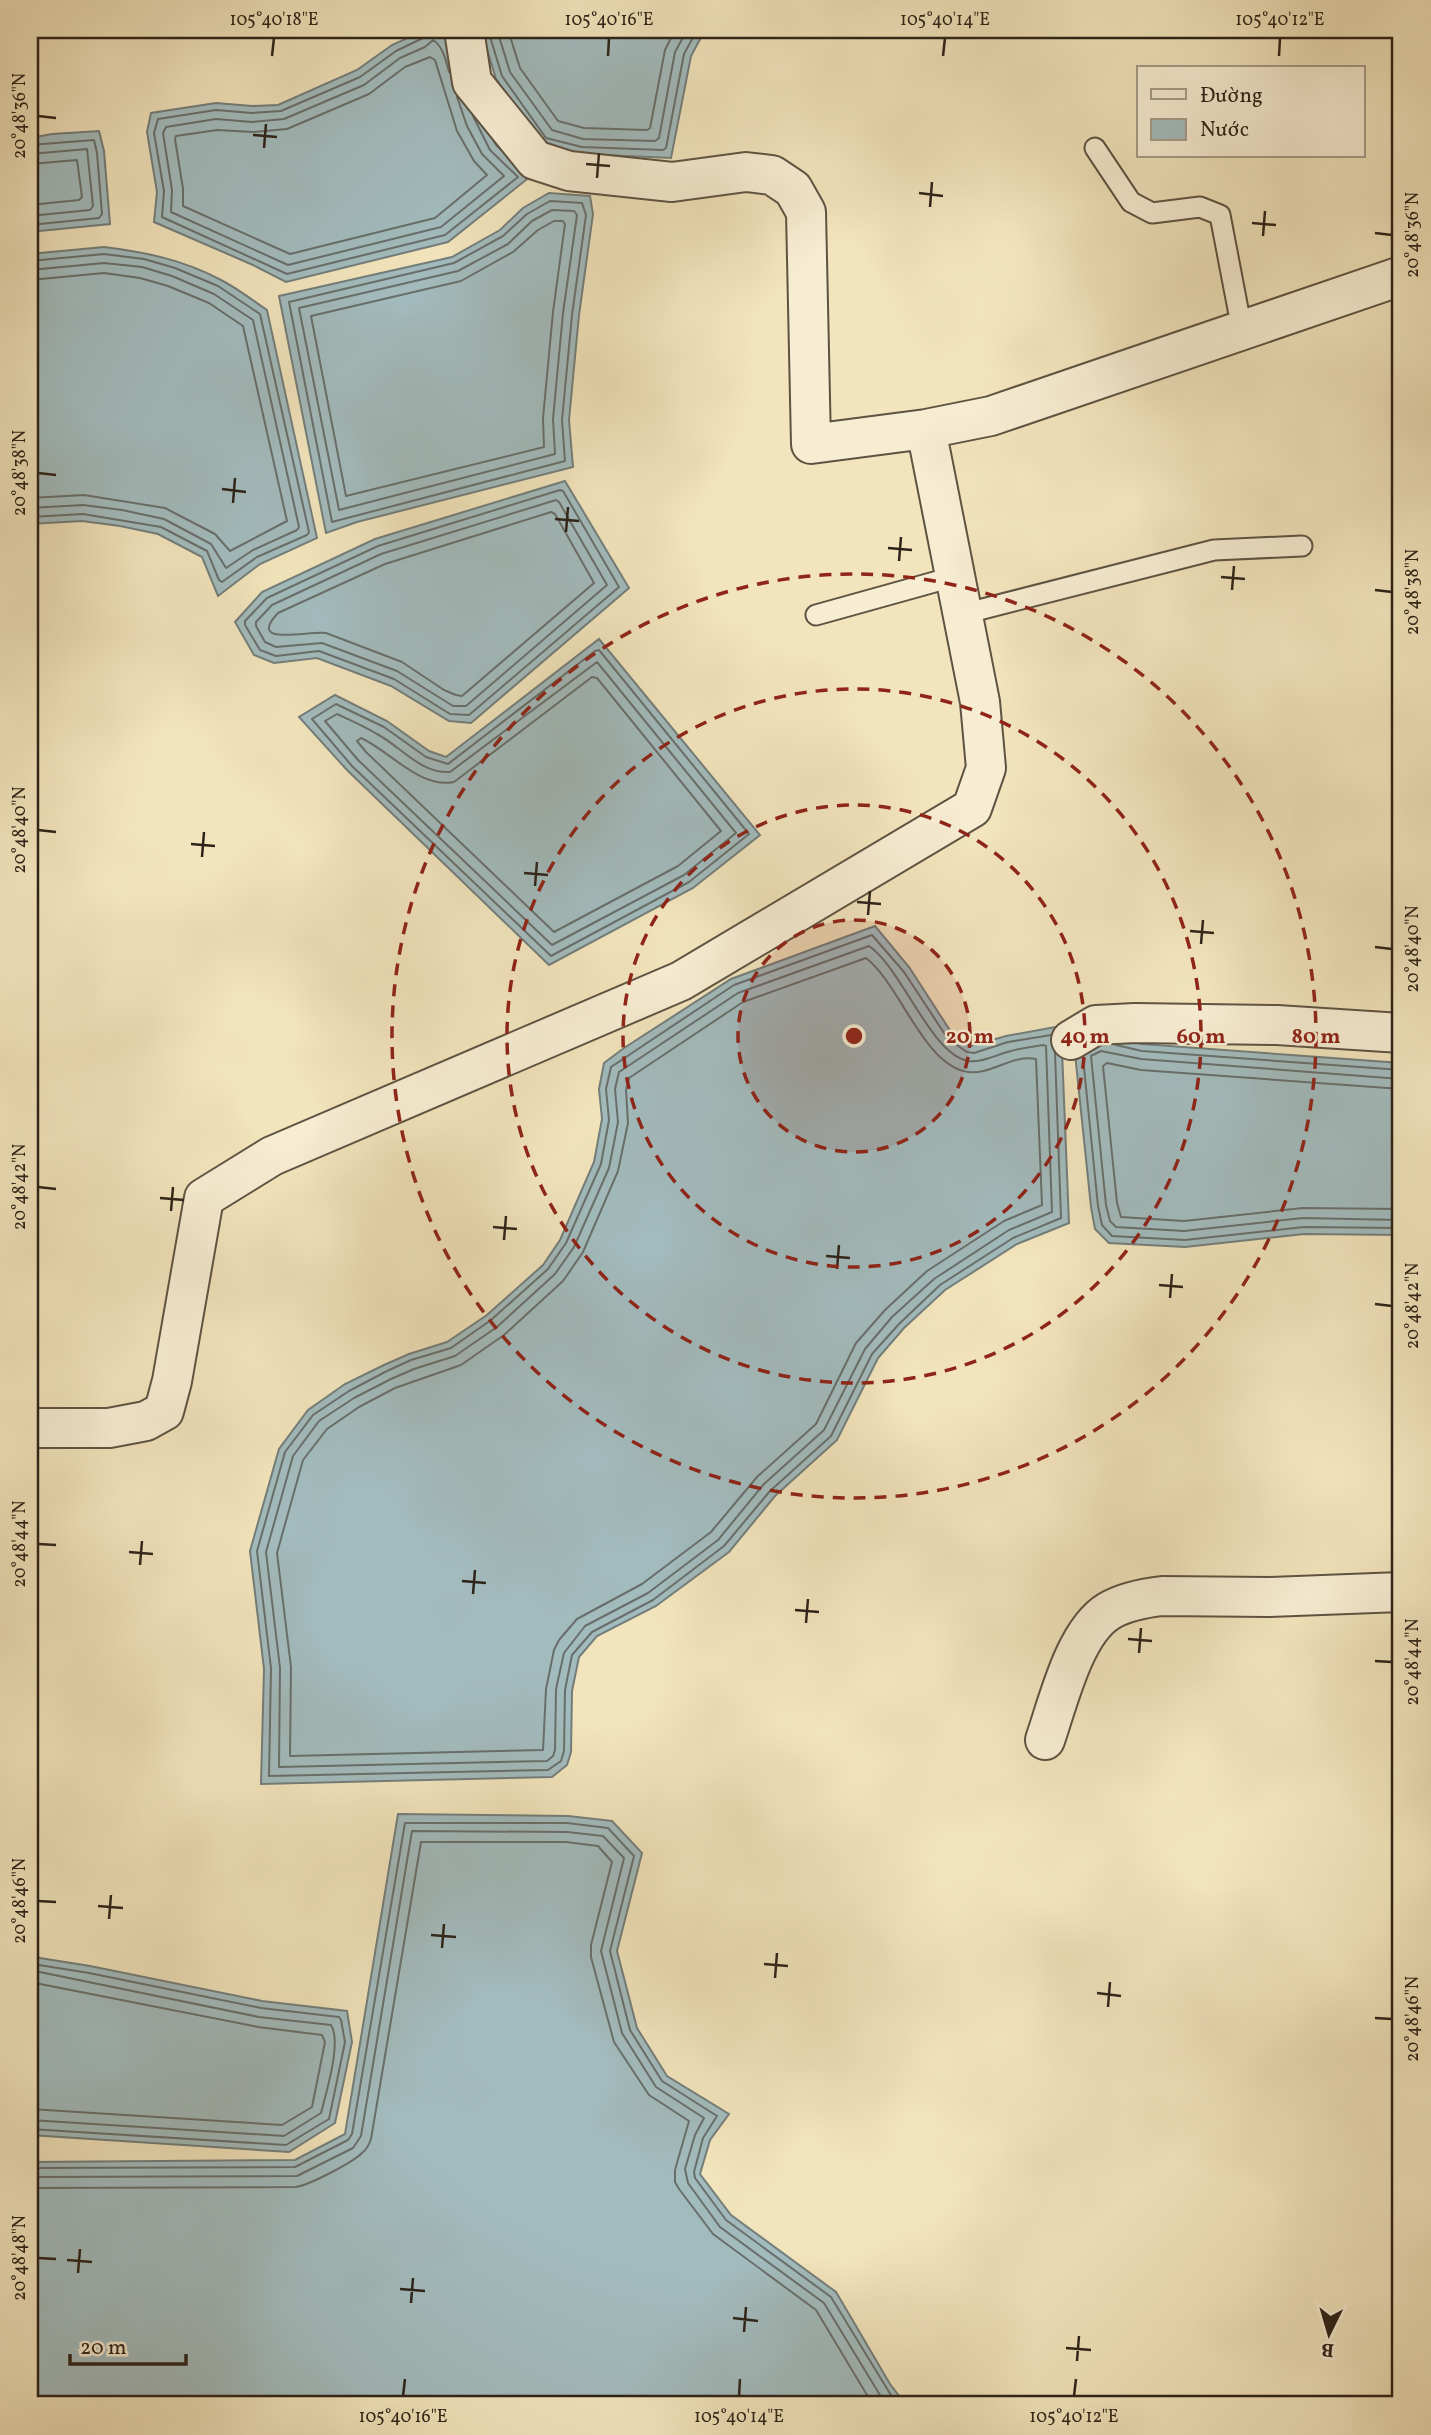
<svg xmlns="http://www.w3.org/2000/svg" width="1431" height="2435" font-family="Vollkorn,serif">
  <rect width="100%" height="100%" fill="#f2e4bc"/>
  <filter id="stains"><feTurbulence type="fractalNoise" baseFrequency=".00286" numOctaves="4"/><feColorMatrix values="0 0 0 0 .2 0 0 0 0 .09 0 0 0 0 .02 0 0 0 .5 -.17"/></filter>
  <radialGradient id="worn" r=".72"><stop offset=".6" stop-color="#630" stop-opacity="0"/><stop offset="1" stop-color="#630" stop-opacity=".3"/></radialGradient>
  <!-- water -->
  <path fill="#a2bbbd" stroke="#737e7b" stroke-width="2" d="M425 30H448L481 119 496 145 531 176 448 242 286 282 253 265 154 222 157 192 147 132 151 113 216 103 252 106 278 105 357 70 392 45Z
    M481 30H705L691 56 671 158 581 154 542 144 496 79Z
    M99 131 104 151 110 224 30 232V138L52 134Z
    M549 193 590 196 593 214 579 315 569 420 573 467 357 522 326 533 279 296 452 257 500 230 523 208Z
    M104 247C145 252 184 260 221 280 237 288 252 300 267 310L317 538 260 564 218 596 202 557 158 534 120 526 82 521 30 524V254Z
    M565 481 629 588 471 723 449 721 391 686 317 658 274 663 254 655 235 622 262 592 375 539Z
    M599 639 760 835 693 888 549 965 347 770 299 717 335 695 387 721 429 751 446 757Z
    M875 926 909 967 953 1035 971 1046 1006 1036 1061 1026 1069 1223 1017 1244 945 1290 904 1328 878 1358 837 1440 775 1496 729 1552 656 1606 597 1636 579 1657 572 1691 571 1752 567 1765 552 1777 261 1784 264 1669 250 1551 279 1449 308 1410 345 1384 384 1365 409 1354 447 1342 487 1315 543 1265 560 1240 594 1162 602 1119 599 1089 604 1063 624 1048 731 979Z
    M1099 1034 1142 1044 1401 1063V1235L1304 1234 1185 1247 1109 1243 1095 1229 1091 1207 1074 1044Z
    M398 1814 568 1816 612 1821 642 1853 617 1951 637 2028 667 2076 729 2114 710 2140 700 2174 731 2215 836 2292 890 2384 906 2405H30V2162L295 2160 345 2134Z
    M30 1953 40 1958 90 1966 262 2001 347 2011 352 2042 335 2123 289 2152 30 2135Z"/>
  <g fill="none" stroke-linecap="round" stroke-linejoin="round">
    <!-- shore -->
    <path stroke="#686f6b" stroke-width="2" d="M426 30 423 38 396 51 360 77 281 111 252 113 216 110 158 119 154 133 164 191 162 217 287 274 445 235 518 177 490 150 473 116
      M488 30 502 76 546 138 582 147 663 150 666 148 684 54 697 30
      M497 30 510 72 552 130 583 139 655 141 659 138 675 52 687 30
      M508 30 520 68 558 121 584 128 647 130 650 128 665 50 675 30
      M430 57 435 60 457 131 474 161 487 175 435 218 290 254 183 206V189L175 139 176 136 217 130 253 132 287 129 369 94 405 67Z
      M449 72C446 61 443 46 433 40L425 47 400 58 364 85 284 119 252 122 216 119 166 127 163 133 172 190 171 212 288 265 441 227 504 176 482 154 467 126 457 97
      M30 145 94 140 97 153 102 214 99 218 30 225
      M30 154 87 149 93 206 90 210 30 216
      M30 164 77 160 82 197 79 200 30 205
      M550 201 582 203 586 215 572 315 562 420 565 461 332 522 289 302 454 263 503 236 527 214Z
      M552 210 574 211 577 215 563 313 553 419 555 454 339 510 299 308 458 271 508 244 532 221Z
      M554 221H563L565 224 553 312 543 418 544 447 346 496 311 316 461 281 513 252 538 230Z
      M30 261 104 254 144 259 175 268 218 286 260 314 309 532 307 535 257 557 222 582 219 580 207 551 161 527 83 514 30 517
      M30 270 104 263 142 267 172 276 214 294 253 320 299 527 297 530 253 550 226 568 211 544 164 519 122 510 83 505 30 508
      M30 280 104 273 140 278 168 286 209 303 243 326 287 521 230 551 215 534 165 508 84 495 30 498
      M560 490 563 491 619 587 469 715 450 714 394 679 319 651 276 656 260 650 245 625V621L267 598 378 546Z
      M556 500 559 502 607 585 466 706H453L397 671 322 643 276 647 265 642 256 626V622L272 605 381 554Z
      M551 512 555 514 594 583 462 696 456 695 444 690 402 662 326 633C311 630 245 648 278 613L385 564Z
      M599 650 749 834 689 882 551 956 352 766 312 719 336 704 384 727 426 757 448 764 595 651Z
      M597 662 736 833 684 875 552 945 358 760 325 721 337 714C350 720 364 726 377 734 400 746 421 774 450 772Z
      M592 677 597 678 721 831 678 866 554 932 366 752 357 741 361 738C390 751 420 789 454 782Z
      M869 946C902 968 932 1057 969 1061 982 1063 998 1054 1011 1051 1021 1048 1032 1047 1043 1045L1046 1046 1052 1212 1009 1230 934 1279 892 1317 865 1349 824 1430 764 1484 718 1540 648 1593 585 1626 564 1653 556 1689 555 1750 553 1756 547 1761 279 1767 280 1668 266 1552 293 1456 319 1421 354 1398 391 1379 414 1369 455 1356 497 1327 555 1274 574 1247 609 1168 618 1122 615 1089 619 1072 738 993Z
      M866 958C900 984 924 1066 968 1072 991 1075 1013 1054 1036 1059L1042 1205 1004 1221 927 1271 885 1310 856 1343 816 1424 757 1477 711 1532 642 1584 577 1619 559 1640 554 1650 546 1689 543 1750 290 1756 291 1667 277 1553 303 1460 327 1429 359 1407 395 1388 461 1365 504 1335 563 1281 583 1252 618 1171 628 1123 626 1090 629 1078 743 1002Z
      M1051 1035 1008 1042 974 1053 967 1052 948 1039 904 972 872 935 734 985 611 1067 606 1089 609 1120 601 1164 566 1243 548 1269 491 1320 451 1348 411 1360 387 1371 349 1391 313 1415 285 1452 257 1551 271 1668 269 1776 548 1770 561 1761 564 1751 565 1690 572 1655 592 1632 653 1600 724 1546 770 1491 831 1436 872 1354 899 1324 940 1285 1013 1238 1061 1218 1055 1053
      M1116 1045 1142 1051 1401 1070
      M1083 1058 1098 1206 1102 1225 1112 1236 1185 1240 1304 1227 1401 1228
      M1401 1079 1141 1059 1101 1051 1091 1056 1106 1205 1110 1221 1116 1227 1184 1231 1303 1218 1401 1220
      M1401 1089 1141 1070 1107 1063 1103 1066 1117 1203 1121 1217 1184 1221 1303 1208 1401 1209
      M30 1961 39 1965 89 1973 261 2008 339 2017 341 2020 345 2042 329 2119 286 2145 30 2129
      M30 1970 259 2017 331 2025C342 2042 326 2093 321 2113L284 2136 30 2120
      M30 1982 258 2027 322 2035 325 2042 312 2107 282 2125 30 2109
      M30 2168 295 2167 348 2140 352 2134 405 1823H567L608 1828 634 1856 610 1951 630 2030 662 2081 717 2116 703 2138 694 2172 695 2178 726 2220 831 2297 897 2405
      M30 2177 297 2176 353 2148 361 2136 412 1831 567 1832 603 1836 624 1858 601 1951 622 2033 656 2087 704 2118 695 2135 685 2169 688 2183 720 2227 824 2303 886 2405
      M30 2188 296 2187C309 2185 352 2163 362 2153 367 2149 369 2145 371 2139L421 1842H566L598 1846 612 1862 591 1945V1957L614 2042 649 2095 689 2121 675 2170V2182L679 2189 713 2234 816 2310 873 2405"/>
    <defs>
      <path id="lane" d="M1095 148 1131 202 1152 213 1200 207 1220 215 1242 330
        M963 614 1214 550 1302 546
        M816 615 956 576"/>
      <path id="street" d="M464 30 472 82 535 160 569 171 672 182 746 172 772 175 793 189 806 212 811 444 926 429 991 416 1401 276
        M1071 1040 1096 1025 1135 1023 1277 1025 1401 1033
        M30 1428H109L146 1421 164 1411 172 1381 204 1198 272 1156 681 981 972 808 986 768 980 702 926 429
        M1045 1740C1058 1703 1074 1632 1109 1611 1124 1602 1145 1598 1162 1596L1269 1597 1401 1592"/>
    </defs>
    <!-- lane casing -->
    <use href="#lane" stroke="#5e5342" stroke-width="23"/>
    <!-- street casing -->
    <use href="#street" stroke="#5e5342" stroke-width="42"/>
    <!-- lane -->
    <use href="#lane" stroke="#f7edd3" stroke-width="19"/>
    <!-- street -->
    <use href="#street" stroke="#f7edd3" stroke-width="38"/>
  </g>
  <!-- ticks -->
  <path fill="none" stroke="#2d2319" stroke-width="2.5" d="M272 56 274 38M608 56 609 38M943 56 945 38M1279 56 1280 38M38 116 56 118M253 135 277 137M264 148 266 124M586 164 610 166M597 178 599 153M919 193 943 196M930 207 932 182M1252 223 1276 225M1375 233 1392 235M1263 236 1265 211M38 473 56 475M222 489 246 492M233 503 235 478M555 519 579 521M566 532 568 507M888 548 912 550M899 561 901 537M1221 577 1245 579M1232 590 1234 566M1375 590 1392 592M38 830 56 832M191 844 215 846M202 857 204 832M524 873 548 875M535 886 537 862M857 902 881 904M868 915 870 891M1190 931 1214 933M1201 944 1203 920M1375 947 1392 949M38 1187 56 1189M160 1198 184 1200M171 1211 173 1187M493 1227 517 1229M504 1240 506 1216M826 1256 850 1258M837 1269 839 1245M1159 1285 1183 1287M1170 1298 1172 1274M1375 1304 1392 1306M38 1544 56 1545M129 1552 153 1554M140 1565 142 1541M462 1581 486 1583M473 1594 475 1570M795 1610 819 1612M806 1623 808 1599M1128 1639 1152 1641M1139 1653 1141 1628M1375 1661 1392 1662M38 1901 56 1902M98 1906 123 1908M109 1919 111 1895M431 1935 456 1937M442 1948 444 1924M764 1964 788 1966M775 1978 777 1953M1097 1993 1121 1996M1108 2007 1110 1982M1375 2018 1392 2019M38 2258 56 2259M67 2260 92 2262M78 2273 80 2249M400 2289 425 2291M411 2303 413 2278M733 2318 758 2321M744 2332 746 2307M1066 2348 1091 2350M1077 2361 1079 2336M403 2396 405 2379M739 2396 740 2379M1074 2396 1076 2379"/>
  <!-- distance rings -->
  <circle cx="854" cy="1036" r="116" fill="#8f2418" fill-opacity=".12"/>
  <g fill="none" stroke="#8f2418" stroke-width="3.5" stroke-dasharray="12 9">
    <circle cx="854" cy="1036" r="116"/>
    <circle cx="854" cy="1036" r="231"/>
    <circle cx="854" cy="1036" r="347"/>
    <circle cx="854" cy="1036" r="462"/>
  </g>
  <circle cx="854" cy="1036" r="10" fill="#8f2418" stroke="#f7edd3" stroke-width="3.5"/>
  <g font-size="21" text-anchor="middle" font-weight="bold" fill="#8f2418" stroke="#f7edd3" stroke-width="5" stroke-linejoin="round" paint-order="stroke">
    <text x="970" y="1043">20 m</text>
    <text x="1085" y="1043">40 m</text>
    <text x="1201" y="1043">60 m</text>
    <text x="1316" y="1043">80 m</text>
  </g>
  <!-- margin -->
  <rect width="1431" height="2435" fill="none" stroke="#f2e4bc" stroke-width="77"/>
  <!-- legend -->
  <rect x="1137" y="66" width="228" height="91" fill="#f7edd3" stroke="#a69c89" stroke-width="2"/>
  <rect x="1151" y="89" width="35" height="10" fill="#f7edd3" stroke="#a69c89" stroke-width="2"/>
  <text x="1200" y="102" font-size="21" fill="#2d2319">Đường</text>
  <rect x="1151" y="119" width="35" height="21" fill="#a2bbbd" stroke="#a69c89" stroke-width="2"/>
  <text x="1200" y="136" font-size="21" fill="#2d2319">Nước</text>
  <!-- north arrow -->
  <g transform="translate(1329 2334) rotate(185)" stroke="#f7edd3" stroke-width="5" paint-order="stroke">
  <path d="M0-5L12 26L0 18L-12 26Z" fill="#2d2319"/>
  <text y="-10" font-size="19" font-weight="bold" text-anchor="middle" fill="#2d2319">B</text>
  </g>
  <!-- scale -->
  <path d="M70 2354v10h116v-10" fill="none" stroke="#2d2319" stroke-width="3.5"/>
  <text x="80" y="2354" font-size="21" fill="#2d2319" stroke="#f7edd3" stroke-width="5" paint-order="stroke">20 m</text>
  <rect x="38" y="38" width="1354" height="2358" fill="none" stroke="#2d2319" stroke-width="2.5"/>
  <g font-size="18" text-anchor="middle" fill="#2d2319">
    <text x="274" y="25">105°40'18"E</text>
    <text x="609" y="25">105°40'16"E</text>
    <text x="945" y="25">105°40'14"E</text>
    <text x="1280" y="25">105°40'12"E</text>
    <text transform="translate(19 116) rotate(-90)" y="6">20°48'36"N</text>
    <text transform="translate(1412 235) rotate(-90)" y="6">20°48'36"N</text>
    <text transform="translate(19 473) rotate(-90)" y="6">20°48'38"N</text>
    <text transform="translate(1412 592) rotate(-90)" y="6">20°48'38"N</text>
    <text transform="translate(19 830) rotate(-90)" y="6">20°48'40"N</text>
    <text transform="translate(1412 949) rotate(-90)" y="6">20°48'40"N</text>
    <text transform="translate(19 1187) rotate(-90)" y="6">20°48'42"N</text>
    <text transform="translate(1412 1306) rotate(-90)" y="6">20°48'42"N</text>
    <text transform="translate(19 1544) rotate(-90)" y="6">20°48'44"N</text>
    <text transform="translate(1412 1662) rotate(-90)" y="6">20°48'44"N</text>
    <text transform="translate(19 1901) rotate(-90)" y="6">20°48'46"N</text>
    <text transform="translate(1412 2019) rotate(-90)" y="6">20°48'46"N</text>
    <text transform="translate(19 2258) rotate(-90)" y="6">20°48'48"N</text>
    <text x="403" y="2422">105°40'16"E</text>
    <text x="739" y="2422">105°40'14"E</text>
    <text x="1074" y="2422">105°40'12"E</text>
  </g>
  <rect width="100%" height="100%" filter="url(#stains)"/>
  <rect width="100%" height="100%" fill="url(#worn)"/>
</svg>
